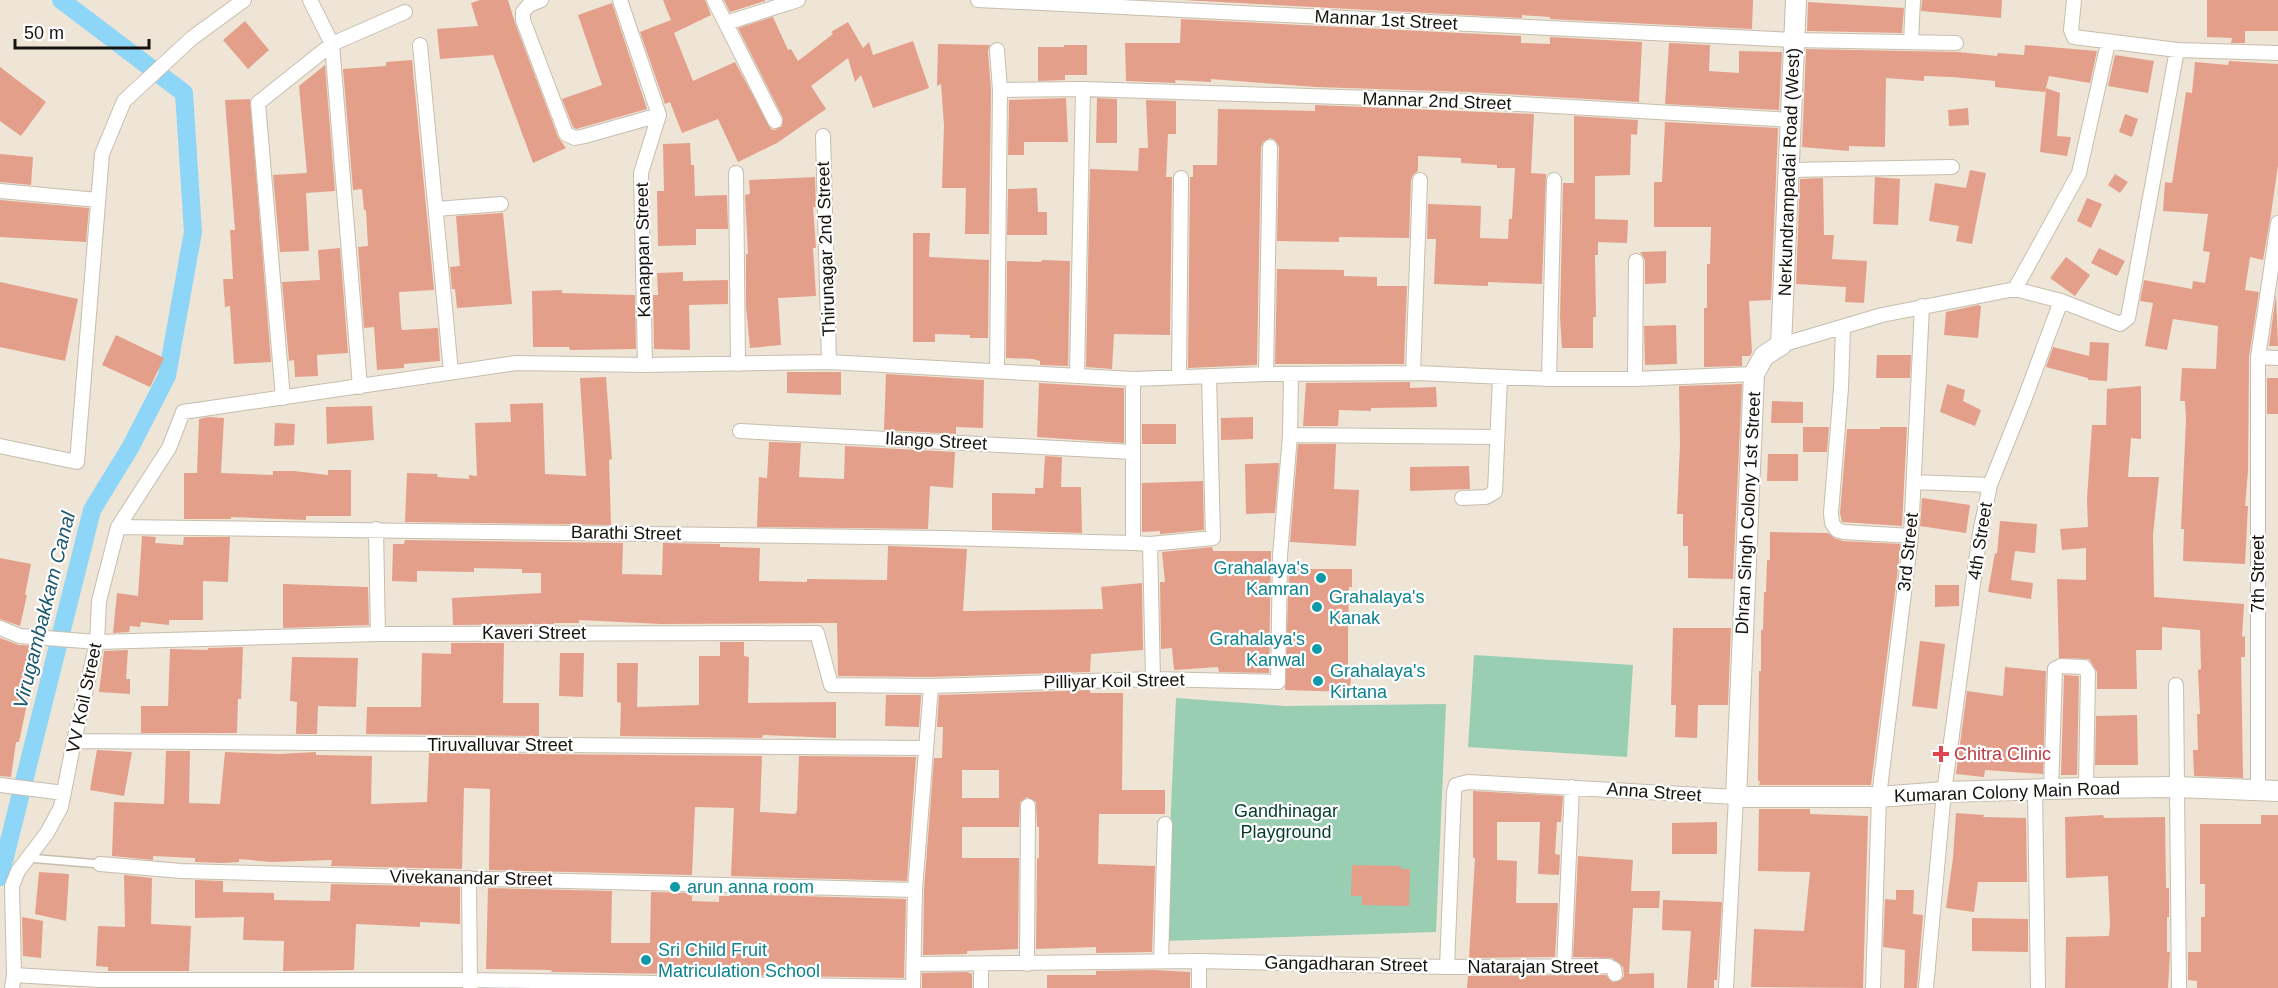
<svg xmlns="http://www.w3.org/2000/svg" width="2278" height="988" font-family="Helvetica,sans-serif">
  <rect width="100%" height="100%" fill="#eee5d6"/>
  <!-- green -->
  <path fill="#99ceb3" d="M1474 655 1633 665 1627 757 1468 747Z
    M1176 698 1285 706 1446 704 1436 932 1165 941Z"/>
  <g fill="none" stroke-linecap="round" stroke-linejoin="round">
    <!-- canal -->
    <path stroke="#8dd6f7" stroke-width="18" d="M0 877 92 510 130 448 167 376 193 232 184 93 61 0"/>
  </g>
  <!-- building -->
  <path fill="#e39f8a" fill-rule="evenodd" d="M480 0H508L515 23 558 137 566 148 533 163 493 55 440 59 437 29 478 26 471 3Z
    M663 0H705L711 15 674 33 693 81 735 62 771 129 775 130 782 126 783 118 738 28 773 17 788 50 791 49 798 61 833 34 831 32 848 22 863 48 869 42 873 55 913 41 929 88 873 108 861 75 855 82 848 58 811 86 826 109 777 143 738 162 718 119 682 133 670 102 665 104 640 32 671 20Z
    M724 0H765V1L730 12Z
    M1182 0H1753L1752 29 1550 19V17L1522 15V18Z
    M1922 0H2002L2001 18 1921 11Z
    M2207 0H2278V31H2245V43H2231L2232 38 2207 37Z
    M1808 2 1904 8 1902 33 1807 31Z
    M612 3 647 109 576 129 573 127 562 99 602 85 578 15Z
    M1181 19 1521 36V43L1550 44V37L1642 42 1639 102 1469 92 1316 87 1211 79V82L1175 80 1176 83 1126 81 1125 43H1180Z
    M245 21 269 50 248 69 223 40Z
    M1669 43 1710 45 1709 71 1739 73V51L1782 52 1779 110 1665 104Z
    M938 44 990 45 988 51 991 90 989 234H965L966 188H942L944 125 941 84 937 86Z
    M1064 45H1087V75H1065V80L1038 81V47H1064Z
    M2025 45 2097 51 2090 83 2049 76 2046 88 2060 93 2057 136 2071 137 2067 156 2040 152 2046 89 2045 92 1995 87V81L1952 77 1924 76V81L1886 78 1885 147 1849 146V151L1802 147 1806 49 1958 52 1997 56 1998 53 2024 55Z
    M2115 55 2154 61 2148 93 2108 86Z
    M412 60 434 290 399 292 401 326 402 330 438 328 440 361 404 364V368L377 370 374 327 364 328 358 247 368 246 366 210H364L362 189 353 190 343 69 386 66V62Z
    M2229 61 2278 64V165L2271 214 2263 260 2250 257 2245 290 2259 292 2249 357 2248 471 2245 506H2248L2245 564 2183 561 2184 529H2181L2186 420 2185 401H2180L2182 368 2216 369 2218 326 2173 319 2167 350 2145 346 2153 303 2140 301 2144 280 2192 289 2193 281 2205 283 2210 252 2203 251 2208 214 2163 211 2165 182 2172 183 2186 92 2192 93 2195 62 2228 65Z
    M325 65 335 191 306 193 309 251 280 252 273 175 307 173 299 86Z
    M0 67 46 102 21 136 0 121Z
    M1066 98 1068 142H1024V155H1008L1009 100Z
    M1097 98 1117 99V143H1096Z
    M250 99 271 362 234 364 230 306 225 307 223 279H233L230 230H235L225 100Z
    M1146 100 1176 101V134H1168L1166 177H1172L1170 335 1114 334 1112 369 1086 367 1090 169 1138 171 1139 148H1148Z
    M1315 105 1534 114 1531 173 1546 174 1542 284 1488 282V286L1434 284 1436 239H1427L1428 204 1481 206 1480 238 1508 239 1509 219H1512L1515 168H1497V165L1461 163V158L1418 156V171L1413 175 1411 180 1409 238 1339 237V242L1277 241 1279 147 1275 140 1270 138 1263 142 1261 147 1257 365 1188 368 1190 177H1193V165H1217L1218 109 1315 111Z
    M1968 108 1969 125 1949 126 1948 110Z
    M2125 114 2138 119 2132 137 2119 132Z
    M1574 116 1638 120 1637 135 1631 134 1630 175 1595 176V219L1628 220 1627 243 1598 242V255H1595L1596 317H1593V348H1562L1560 317 1563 183H1574Z
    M1665 122 1778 128 1771 300 1749 301 1752 352 1750 356H1742V366L1704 367V308H1707V264H1710L1711 227H1654V182H1662Z
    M690 143 691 165H694L695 196 727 195 728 229H696V245L658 246 657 191H664L663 144Z
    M0 154 33 157 31 185 0 182Z
    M1970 170 1986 173 1972 244 1956 241 1959 226 1929 221 1935 183 1966 188Z
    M2115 174 2128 182 2120 193 2108 185Z
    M815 177 816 207H813L816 248H813L816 296 778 298 781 345 750 348 746 306V254H748L745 195 750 194 749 180Z
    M1875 177 1900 179 1898 225 1873 224Z
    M1823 178 1824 235H1834L1832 259 1867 261 1864 303 1845 302 1846 287 1796 284 1800 179Z
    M1037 188 1038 212H1047V235H1007L1008 189Z
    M2087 198 2102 204 2091 228 2077 221Z
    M0 200 89 208 86 242 0 237Z
    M503 213 512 304 457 308 455 289H452L450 267 460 266 456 216Z
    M913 233H930L929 257 989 260 988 338H970V335L935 334V342H913Z
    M340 248 348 353 317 355 318 376 295 377 294 360 289 361 282 282 320 280 318 250Z
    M2099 248 2125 261 2117 276 2091 263Z
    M1666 251V283L1645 284V260L1640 252Z
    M2066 257 2090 275 2075 296 2050 278Z
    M1042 260 1070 261 1068 366 1040 365V361L1033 359 1006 358 1007 261 1041 262Z
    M1277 269 1344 270V276L1377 277V286H1407L1404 364H1275Z
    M683 272V281L728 280V304L689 305 690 350 654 349 653 295H658L657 273Z
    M0 282 78 299 65 361 0 347Z
    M562 290V293L635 295 636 349 570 350 569 347H533L532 291Z
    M2276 294 2278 346H2269Z
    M1978 305 1981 306 1978 338 1944 335 1946 312Z
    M1676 325 1677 364 1645 365 1644 326Z
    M116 335 164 358 150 387 102 365Z
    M2090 342 2109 343 2107 381 2088 380V378L2046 367 2053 347 2089 356Z
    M1877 355H1911L1910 378H1876Z
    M787 372H841V395L787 393Z
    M886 374 984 380 983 428 956 427V434L884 430Z
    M606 377 612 459 609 460 611 525 405 522 407 473 438 474 437 477 469 479V475L477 476 475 423 511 422 510 404 543 403 545 474 586 476 580 378Z
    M2267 378H2278V414H2267Z
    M1410 382V388L1436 387 1437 407 1371 408V411L1339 410 1338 426H1303L1306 383Z
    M1039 383 1124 388V443L1037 437Z
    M1742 384 1733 579 1688 578V546H1683V514H1677L1680 444 1679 386Z
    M1947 384 1965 390 1963 401 1981 410 1975 426 1940 412Z
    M2141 386V439L2131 438 2128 477H2159L2153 535 2154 597 2244 604 2242 637 2245 636V657H2241L2243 778 2194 776 2193 750H2198L2197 714H2200L2198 670 2201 669 2200 630 2162 627V650H2136L2137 689H2097V672L2089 659 2059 658 2057 579 2086 580V548L2062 550 2060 529 2088 527 2087 499 2092 425H2106L2107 389Z
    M1772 401 1803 402V423H1771Z
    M372 406 374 440 327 444 326 407Z
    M208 417 224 418 221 473 273 475V471H294L328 475V470H351V516H306V520L231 517V519H184V473H197L199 419Z
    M1253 417V439L1221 440V418Z
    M275 423 295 424 294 445 274 446Z
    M1142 424H1176V444H1142Z
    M1803 427H1829L1827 452H1803Z
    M1880 427H1907L1902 526 1842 522 1840 513 1847 429H1880Z
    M769 442 801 443 799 477 844 479 845 446 955 452 953 488 930 486 928 529 757 527 759 477 767 478Z
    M1298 444H1336L1334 489 1359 490 1356 546 1290 542Z
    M1768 454H1798V481H1767Z
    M1045 456 1062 457 1061 487H1081L1082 533 992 530V493L1035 494V488H1043Z
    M1279 463 1275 513 1246 514 1245 464Z
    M1469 466 1470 489 1410 491V467Z
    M1203 481 1204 530 1160 534V531L1142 532V483Z
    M1922 498 1970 505 1966 533 1920 526Z
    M2000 521 2037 524 2035 553 2015 551 2011 580 2033 583 2031 599 1988 592 1995 553 1997 554Z
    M1770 532 1828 533 1834 538 1843 541 1901 544 1871 785H1759L1760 781H1758L1759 671H1761V630H1763L1764 592H1766L1767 560H1770Z
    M142 536 156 537 155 543 183 545 184 537H230L228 582 203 581V620H169V625L141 622 140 627 130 626 129 632 113 633 117 593 138 596Z
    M405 540 623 543 622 574 662 575 663 543 720 544V547L760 548 759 581 807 582V579L887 580 888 546 967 549 963 611 1103 609 1101 587 1142 583 1143 650 1091 654 1090 672 931 677 838 676 837 623 661 624 579 620V623H554V624L453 625 452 598 541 593V573H522V569L474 568V572L417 571V582L392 581 393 544H404Z
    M1212 547 1213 551H1271L1269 673 1219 672 1218 667 1174 670 1172 648 1161 649 1160 582H1165L1162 552Z
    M0 558 31 564 25 595H27L20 626 0 619Z
    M1289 569H1352V587H1349L1348 634V672H1351L1350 692 1285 690Z
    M283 584 368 587 369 625 283 628Z
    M1935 585H1959V606L1935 607Z
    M1673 628H1731L1728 705H1698L1697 738 1675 737 1676 705H1671Z
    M0 638 19 645 39 646 19 742H16L11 777 0 776Z
    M1920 641 1945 644 1937 709 1912 706Z
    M720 642H744V656L749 657 748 703 836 702V738L763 735 762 738 620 736 621 703 617 702V663H638L637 707 699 705V656H720Z
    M451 643H504L503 703H539V736L366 734 367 707H421L422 653 451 654Z
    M243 647 241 699H238L237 733H141V706H168L170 649 208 650V648Z
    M128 650 126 679H130V694L99 692 104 651Z
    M560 653H584L583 697 559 696Z
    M292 657 358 658 356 707 318 706 317 734H296L297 702 290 701Z
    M2005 667 2046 671 2043 774 1985 770 1984 777 1956 774 1967 691 2003 696Z
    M2064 675 2079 676 2077 775H2061Z
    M1090 690V693H1123L1122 790H1165V814H1099L1098 864 1155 866 1152 952 1096 953V947L1036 949 1037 858H1039V827H1037L1036 802 1027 797 1020 802 1019 827H962V858H1019L1018 949 967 951V954L923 955 924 890 934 758H942L943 727H937L939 695ZM962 770H999V798H962Z
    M886 695H921L919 727 885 726Z
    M2137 715 2138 765H2095L2096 716Z
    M97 750 132 752 124 796 90 790Z
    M166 751H190L189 803 220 804 225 752 279 754 316 752V755L372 756 371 804 427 802 429 753 762 756 760 812 795 814 797 811 799 756 916 757 907 881 731 876 734 808 695 807 692 875 489 870 490 789 464 788 462 869 331 866 332 860 271 862 239 859V862L223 863 195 862V858L153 856V860L112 856 114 802 164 804Z
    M1473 791 1563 796 1561 822H1557L1555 854 1560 855 1559 875 1538 874 1540 822H1497V860L1517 861 1516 903H1558L1555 957 1469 958 1475 858H1473Z
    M1759 809H1810V814L1868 816 1863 988 1751 987 1754 929 1804 931 1810 872 1758 871Z
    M1956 813 1984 815 1983 817 2026 818 2027 882H1978L1974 912 1946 908 1953 858Z
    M2103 815 2104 818 2165 817 2166 888H2169V917H2167V952H2170L2168 988H2065L2066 937 2109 936 2110 925 2108 876 2066 878 2065 817Z
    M2261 815H2278V988H2197V981L2188 980V952H2201V917H2205V884H2200V824H2261Z
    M1717 822V854H1672V823Z
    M1578 856 1633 860 1631 891H1660L1659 908H1633L1629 974 1654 973V988H1467L1468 976 1606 975 1612 982 1621 980 1624 976 1623 967 1612 958 1573 957Z
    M1352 865 1401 866V869H1410L1409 906 1362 905V896H1351Z
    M39 872 69 874 66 921 35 914Z
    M124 875 152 878 151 924 191 926 189 971H108V967L96 966 98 926 125 927Z
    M195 880 223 881V892L274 893V900L330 901 331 884 460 887V924L420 922V927L356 924 354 970 283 971 284 941 243 940 244 917 195 918Z
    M488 888 612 891 611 943H650L651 892 692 893V901L719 902V896H730V894L906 899 904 978 551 972 552 970 486 969Z
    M1896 890H1914L1913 914 1923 915 1917 988H1904L1905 950 1883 947 1885 899 1896 900Z
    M1663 900 1722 902 1717 980H1714V988H1687L1691 931 1662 930Z
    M22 917 43 921 41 958 23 956Z
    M1972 918 2028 919V952L1972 951Z
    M1154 970 1190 972V988H1047V975H1096V971Z
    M967 972 972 974V988H922V973Z"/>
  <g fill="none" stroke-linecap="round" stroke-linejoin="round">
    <defs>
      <path id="lane" d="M28 858 100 864"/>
      <path id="street" d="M310 0 332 44 360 387
        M541 0 529 5 523 12V20L566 134 575 138 585 136 659 115
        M620 0 659 115 641 173 645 365
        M714 0 775 121
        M978 0 1794 40 1956 43
        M2074 0 2071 30 2074 37 2177 50 2278 53
        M726 23 798 0
        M1911 42 1913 0
        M420 45 451 372
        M997 50 1000 90 997 371
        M1000 90 1083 89 1468 101 1791 120
        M823 136 829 362
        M1789 170 1952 167
        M736 173 738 364
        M0 191 98 200
        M436 209 501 204
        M2015 289 2079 173 2108 43
        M1843 328 1841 388 1831 513 1832 523 1837 530 1844 532 1911 536
        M1781 345 1882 315 2015 289 2061 301 2120 324 2128 318 2177 50
        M2258 357 2278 358
        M1413 373 1420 180
        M1077 374 1083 89
        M1266 374 1270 147
        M1179 377 1181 178
        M1133 379V543L1150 544 1153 679
        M1549 379 1554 180
        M1635 379 1636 261
        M283 398 258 103 332 44 405 12
        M740 431 1132 452
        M1290 435 1496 437
        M0 446 77 462 102 154 124 101 192 38 244 0
        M1914 482 1990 485
        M1462 498 1486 497 1495 492 1500 378
        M118 527 944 538 1133 543
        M376 529 378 634
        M1150 544 1213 538 1209 376
        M0 628 20 636 97 642 378 634 817 633 831 685 931 686 1153 679 1278 682 1280 556 1290 435 1291 375
        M2176 685 2179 988
        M74 741 926 748
        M0 785 64 793
        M2035 790 2038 988
        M2051 790 2055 669 2061 666 2084 667 2088 673 2086 788
        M2258 791V357L2278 223
        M100 864 181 871 915 890
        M469 878 470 987
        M1161 961 1165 824
        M914 964 1199 961 1447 967 1454 792 1456 785 1468 782 1736 797 1726 988
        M1027 964 1028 806
        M1447 967 1608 966 1614 969 1615 974
        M1564 967 1572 787
        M14 975 99 980H470L913 987 915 890 931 686
        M12 988 14 975 12 886 18 871 47 833 61 807 74 741 97 642 99 601 118 527 169 448 183 412 516 363 645 365 829 362 1133 379 1266 374 1418 373 1549 379H1635L1754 374
        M981 988V964
        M1199 988V961
        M1873 988 1879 797 1911 536 1922 306
        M1926 988 1944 792 1980 533 1990 485 2023 403 2061 301"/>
      <path id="secondary" d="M1796 0 1781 345 1764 356 1754 374 1736 797H1879L1944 792 2086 788 2176 787 2278 791"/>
    </defs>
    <!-- lane casing -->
    <use href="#lane" stroke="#c6bdae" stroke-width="10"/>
    <!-- street casing -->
    <use href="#street" stroke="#c6bdae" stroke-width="16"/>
    <!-- secondary casing -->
    <use href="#secondary" stroke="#c6bdae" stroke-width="22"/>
    <!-- lane -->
    <use href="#lane" stroke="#fff" stroke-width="7"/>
    <!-- street -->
    <use href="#street" stroke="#fff" stroke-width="14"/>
    <!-- secondary -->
    <use href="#secondary" stroke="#fff" stroke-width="20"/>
  </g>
  <!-- markers -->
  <g fill="#0f9aa8" stroke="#fff" stroke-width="2">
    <circle cx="1321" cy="578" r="6"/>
    <circle cx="1317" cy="607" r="6"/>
    <circle cx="1317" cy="649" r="6"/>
    <circle cx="1318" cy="681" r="6"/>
    <circle cx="675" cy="887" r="6"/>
    <circle cx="646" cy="960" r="6"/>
  </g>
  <path fill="#e0444e" stroke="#fff" stroke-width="2" d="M1938 745h6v6h6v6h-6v6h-6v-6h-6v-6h6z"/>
  <g text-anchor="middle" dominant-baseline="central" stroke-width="4.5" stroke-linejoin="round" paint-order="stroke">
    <!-- street labels -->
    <g font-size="18" fill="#17140f" stroke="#fff">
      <text transform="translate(1386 20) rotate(3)">Mannar 1st Street</text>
      <text transform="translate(1437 101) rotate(2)">Mannar 2nd Street</text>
      <text transform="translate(1789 172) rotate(-88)">Nerkundrampadai Road (West)</text>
      <text transform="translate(826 249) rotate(-92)">Thirunagar 2nd Street</text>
      <text transform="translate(643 250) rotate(-91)">Kanappan Street</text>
      <text transform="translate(936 441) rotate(3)">Ilango Street</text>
      <text transform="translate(1748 513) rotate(-87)">Dhran Singh Colony 1st Street</text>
      <text transform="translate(626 533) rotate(1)">Barathi Street</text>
      <text transform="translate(1980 541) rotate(-81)">4th Street</text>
      <text transform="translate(1908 552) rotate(-84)">3rd Street</text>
      <text transform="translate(2258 574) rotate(-90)">7th Street</text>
      <text x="534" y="633">Kaveri Street</text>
      <text transform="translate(1114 681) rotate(-1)">Pilliyar Koil Street</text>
      <text transform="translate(84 698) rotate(-78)">VV Koil Street</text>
      <text x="500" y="745">Tiruvalluvar Street</text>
      <text transform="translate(1654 792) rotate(4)">Anna Street</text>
      <text transform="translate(2007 792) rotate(-2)">Kumaran Colony Main Road</text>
      <text transform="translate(471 878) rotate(1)">Vivekanandar Street</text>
      <text transform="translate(1346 964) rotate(1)">Gangadharan Street</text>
      <text x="1533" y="967">Natarajan Street</text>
    </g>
    <!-- culture labels -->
    <g font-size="18" fill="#0d838f" stroke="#fff" text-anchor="start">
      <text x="1309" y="568" text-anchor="end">Grahalaya's<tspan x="1309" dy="21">Kamran</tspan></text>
      <text x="1329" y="597">Grahalaya's<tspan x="1329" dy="21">Kanak</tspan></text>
      <text x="1305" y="639" text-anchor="end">Grahalaya's<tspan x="1305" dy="21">Kanwal</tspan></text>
      <text x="1330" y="671">Grahalaya's<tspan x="1330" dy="21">Kirtana</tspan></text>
      <text x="687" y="887">arun anna room</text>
      <text x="658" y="950">Sri Child Fruit<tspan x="658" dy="21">Matriculation School</tspan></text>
    </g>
    <!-- health labels -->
    <g font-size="18" fill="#be3a42" stroke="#fff" text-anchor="start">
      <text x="1954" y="754">Chitra Clinic</text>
    </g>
    <!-- park labels -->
    <g font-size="18" fill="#003c27" stroke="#fff">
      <text x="1286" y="811">Gandhinagar<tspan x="1286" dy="21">Playground</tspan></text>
    </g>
    <!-- water labels -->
    <g font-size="20" font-style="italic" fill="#1d576e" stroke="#fff">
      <text transform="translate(44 610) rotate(-76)">Virugambakkam Canal</text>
    </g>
  </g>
  <!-- scale -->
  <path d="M15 39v9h134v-9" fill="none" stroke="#17140f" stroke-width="3"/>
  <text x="24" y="39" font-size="18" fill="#17140f" stroke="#ffffff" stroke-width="4.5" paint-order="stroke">50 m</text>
</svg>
